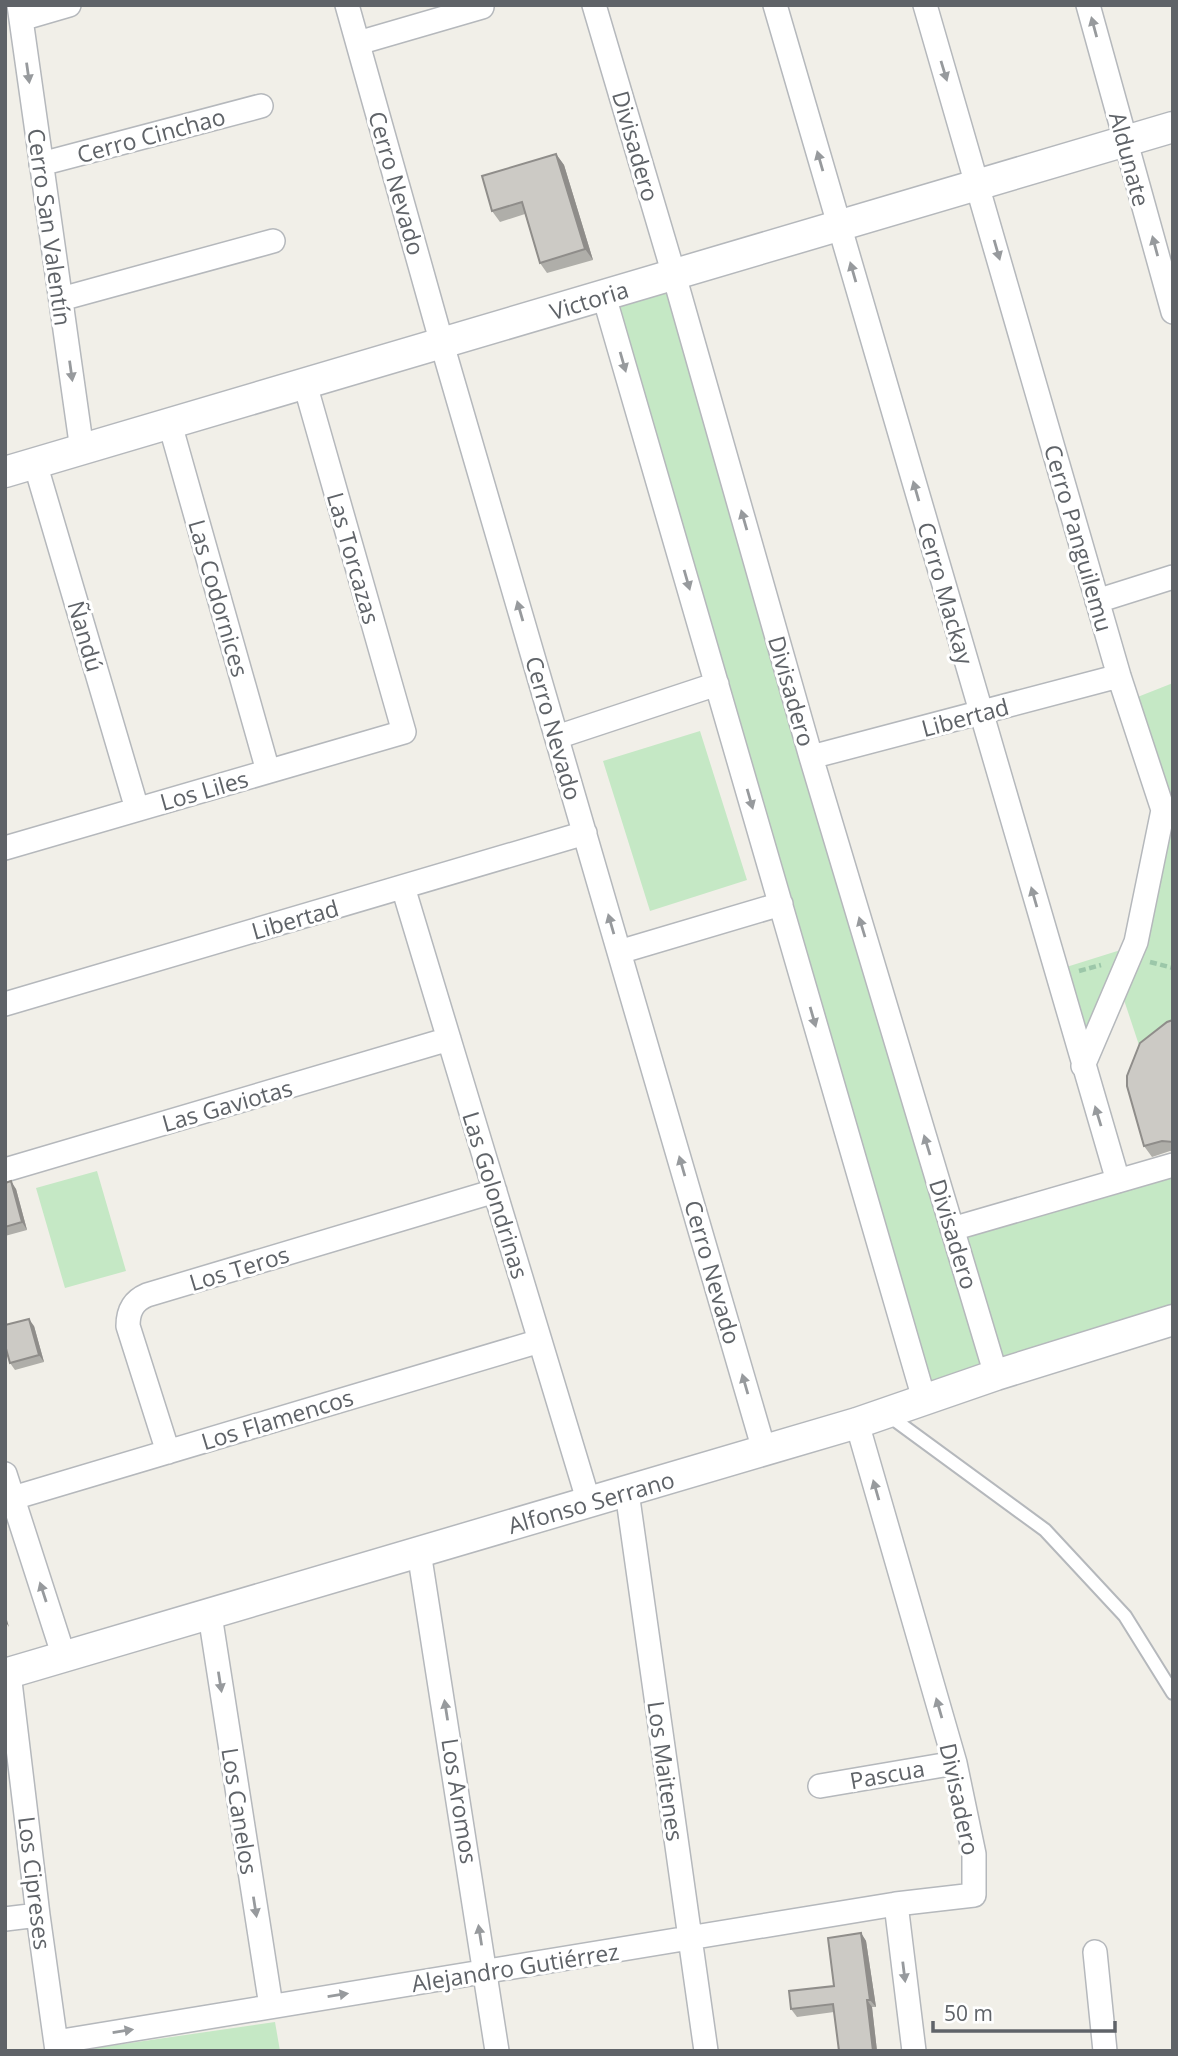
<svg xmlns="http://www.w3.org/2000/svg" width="1178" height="2056" font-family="'Open Sans',sans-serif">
  <rect width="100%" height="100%" fill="#f1efe8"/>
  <!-- green -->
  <path fill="#c5e8c5" d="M669 287 981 1369 932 1386 613 304Z
    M1173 683V1029L1139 1045 1123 997 1169 816 1135 698Z
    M700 731 747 880 650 911 603 761Z
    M1127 948 1084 1046 1060 969Z
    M97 1171 126 1271 65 1288 36 1188Z
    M1173 1174V1308L1004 1363 966 1234Z
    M275 2022 280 2051 82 2050Z"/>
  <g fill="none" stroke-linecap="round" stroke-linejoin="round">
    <defs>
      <path id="service" d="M888 1415 1045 1530 1125 1616 1173 1693"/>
      <path id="minor" d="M19 5 82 450
        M347 5 442 344 764 1450
        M594 5 674 275 811 757 996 1375
        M775 5 1118 1181
        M925 5 1119 676 1163 810 1136 942 1083 1066
        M1088 5 1173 312
        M21 19 69 5
        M358 43 482 7
        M41 164 261 106
        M604 296 924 1399
        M61 299 273 241
        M170 424 268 771
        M35 463 137 809
        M1097 601 1173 577
        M557 737 717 684
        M811 757 1119 676
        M5 848 404 732 305 384
        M403 887 589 1503
        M619 952 781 904
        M5 1004 585 833
        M5 1170 449 1039
        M952 1229 1173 1165
        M168 1452 128 1326C128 1311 133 1301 147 1295L495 1191
        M5 1474 64 1657
        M627 1492 706 2051
        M13 1498 540 1341
        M419 1552 497 2051
        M210 1615 271 2006
        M9 1673 38 1915 57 2051
        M820 1786 955 1763
        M896 1904 914 2051
        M5 1919 38 1915
        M1095 1952 1105 2051
        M56 2042 896 1904 974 1895V1854L955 1763 857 1423"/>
      <path id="tertiary" d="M5 472 1173 127
        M5 1674 857 1423 996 1375 1173 1320"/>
    </defs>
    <!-- service casing -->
    <use href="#service" stroke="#b5b8bc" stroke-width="16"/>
    <!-- minor casing -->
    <use href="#minor" stroke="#b5b8bc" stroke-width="26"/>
    <!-- tertiary casing -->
    <use href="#tertiary" stroke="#b5b8bc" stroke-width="33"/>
    <!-- path -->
    <path stroke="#9cc7a9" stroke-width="4.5" stroke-dasharray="7 3.5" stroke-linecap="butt" d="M1150 962 1173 968
      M1079 971 1101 965"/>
    <!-- service -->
    <use href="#service" stroke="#fff" stroke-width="12"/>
    <!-- minor -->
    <use href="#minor" stroke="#fff" stroke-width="23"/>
    <!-- tertiary -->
    <use href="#tertiary" stroke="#fff" stroke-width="30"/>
  </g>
  <!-- wall -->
  <path fill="#afaea9" d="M556 154 564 165 593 260 547 273 540 263 525 214 500 222 492 211Z
    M1173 1020V1152L1170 1151 1152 1157 1144 1146Z
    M5 1183 16 1189 27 1230 5 1236Z
    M34 1326 44 1362 15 1370 10 1363Z
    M861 1933 866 1941 876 2007H872L877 2051H839L834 2012 797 2017 791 2009 834 1986Z"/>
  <!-- shaded-wall -->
  <path fill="#8f8d8a" d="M556 154 564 165 593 260 585 249Z
    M11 1181 16 1189 27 1230 22 1222Z
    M29 1319 34 1326 44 1362 39 1355Z
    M5 1613 9 1627 5 1621Z
    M861 1933 866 1941 876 2007 870 2000Z
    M867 2000 872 2007 877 2051H873Z"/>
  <!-- building -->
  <path fill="#cccac5" stroke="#8f8d8a" stroke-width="2" d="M556 154 585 249 540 263 522 202 492 211 482 176Z
    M1173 1020V1142L1162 1141 1144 1146 1127 1086V1076L1140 1043 1167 1022Z
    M11 1181 22 1222 5 1227V1183Z
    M29 1319 39 1355 10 1363 5 1345V1325Z
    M861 1933 870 2000H867L873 2051H839L833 2004 791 2009 789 1991 834 1986 828 1938Z"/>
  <!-- one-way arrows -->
  <defs><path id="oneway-solid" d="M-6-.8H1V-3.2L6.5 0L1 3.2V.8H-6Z" transform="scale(1.75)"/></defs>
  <g fill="#979a9d">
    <use href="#oneway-solid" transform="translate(1094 27) rotate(-105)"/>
    <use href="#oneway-solid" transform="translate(944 71) rotate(73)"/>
    <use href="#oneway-solid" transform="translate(28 73) rotate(82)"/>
    <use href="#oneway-solid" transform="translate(820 161) rotate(-106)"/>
    <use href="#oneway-solid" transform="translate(1155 246) rotate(-105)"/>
    <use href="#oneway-solid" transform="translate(997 250) rotate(74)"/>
    <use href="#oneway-solid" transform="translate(853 272) rotate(-106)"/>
    <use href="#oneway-solid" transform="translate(623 362) rotate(74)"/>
    <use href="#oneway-solid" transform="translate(71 371) rotate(82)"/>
    <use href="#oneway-solid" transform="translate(916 491) rotate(-106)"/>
    <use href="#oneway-solid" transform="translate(744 520) rotate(-106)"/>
    <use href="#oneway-solid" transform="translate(687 580) rotate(74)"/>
    <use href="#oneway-solid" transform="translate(520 611) rotate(-106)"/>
    <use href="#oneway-solid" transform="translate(750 799) rotate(74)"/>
    <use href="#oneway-solid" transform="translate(1034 897) rotate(-106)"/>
    <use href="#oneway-solid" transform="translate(611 924) rotate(-106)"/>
    <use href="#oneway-solid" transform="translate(862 927) rotate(-107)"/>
    <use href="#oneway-solid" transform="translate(813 1017) rotate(74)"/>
    <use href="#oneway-solid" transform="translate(1098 1116) rotate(-107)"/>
    <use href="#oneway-solid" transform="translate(927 1145) rotate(-107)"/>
    <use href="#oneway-solid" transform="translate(682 1166) rotate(-106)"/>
    <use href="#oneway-solid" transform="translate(745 1384) rotate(-106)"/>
    <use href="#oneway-solid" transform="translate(876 1490) rotate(-106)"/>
    <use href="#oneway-solid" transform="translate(43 1592) rotate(-108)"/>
    <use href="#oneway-solid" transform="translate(220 1682) rotate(81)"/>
    <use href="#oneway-solid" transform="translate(939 1708) rotate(-106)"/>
    <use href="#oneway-solid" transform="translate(446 1710) rotate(-99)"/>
    <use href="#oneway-solid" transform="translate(255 1907) rotate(81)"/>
    <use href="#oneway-solid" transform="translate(480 1935) rotate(-99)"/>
    <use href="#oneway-solid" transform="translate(904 1972) rotate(83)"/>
    <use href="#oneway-solid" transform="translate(338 1995) rotate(-9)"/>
    <use href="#oneway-solid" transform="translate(123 2031) rotate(-9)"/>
  </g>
  <g text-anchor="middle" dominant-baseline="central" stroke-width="6" stroke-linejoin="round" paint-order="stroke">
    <!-- street labels -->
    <g font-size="23" fill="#5f6368" stroke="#fff">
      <text transform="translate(151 135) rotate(-15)">Cerro Cinchao</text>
      <text transform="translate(636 146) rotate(74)">Divisadero</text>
      <text transform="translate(1130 159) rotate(75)">Aldunate</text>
      <text transform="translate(397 183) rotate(74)">Cerro Nevado</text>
      <text transform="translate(50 227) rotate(82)">Cerro San Valentín</text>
      <text transform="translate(589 300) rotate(-17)">Victoria</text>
      <text transform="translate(1079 538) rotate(74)">Cerro Panguilemu</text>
      <text transform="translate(354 558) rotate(74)">Las Torcazas</text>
      <text transform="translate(946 593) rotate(74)">Cerro Mackay</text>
      <text transform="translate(219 598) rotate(74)">Las Codornices</text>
      <text transform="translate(86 636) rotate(74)">Ñandú</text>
      <text transform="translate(792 691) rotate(74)">Divisadero</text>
      <text transform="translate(965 717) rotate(-15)">Libertad</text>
      <text transform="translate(554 728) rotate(74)">Cerro Nevado</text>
      <text transform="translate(204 790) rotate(-16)">Los Liles</text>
      <text transform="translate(295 919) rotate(-16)">Libertad</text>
      <text transform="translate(227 1105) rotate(-16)">Las Gaviotas</text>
      <text transform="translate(496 1195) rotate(73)">Las Golondrinas</text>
      <text transform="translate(954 1234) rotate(73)">Divisadero</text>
      <text transform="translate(239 1268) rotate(-17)">Los Teros</text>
      <text transform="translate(713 1272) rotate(74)">Cerro Nevado</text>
      <text transform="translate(277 1419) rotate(-17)">Los Flamencos</text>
      <text transform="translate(591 1502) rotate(-16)">Alfonso Serrano</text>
      <text transform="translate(666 1771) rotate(82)">Los Maitenes</text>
      <text transform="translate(887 1774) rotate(-10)">Pascua</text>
      <text transform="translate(960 1799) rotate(78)">Divisadero</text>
      <text transform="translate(460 1801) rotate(81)">Los Aromos</text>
      <text transform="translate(240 1811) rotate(81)">Los Canelos</text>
      <text transform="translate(35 1883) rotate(83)">Los Cipreses</text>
      <text transform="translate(515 1967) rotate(-9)">Alejandro Gutiérrez</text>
    </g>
  </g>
  <!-- border -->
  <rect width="1178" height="2056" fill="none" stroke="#5f6368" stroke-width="14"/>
  <!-- scale -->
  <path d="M933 2021v10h182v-10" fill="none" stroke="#5f6368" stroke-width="3.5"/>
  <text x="944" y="2021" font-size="21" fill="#5f6368" stroke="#ffffff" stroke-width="5" paint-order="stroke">50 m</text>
</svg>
